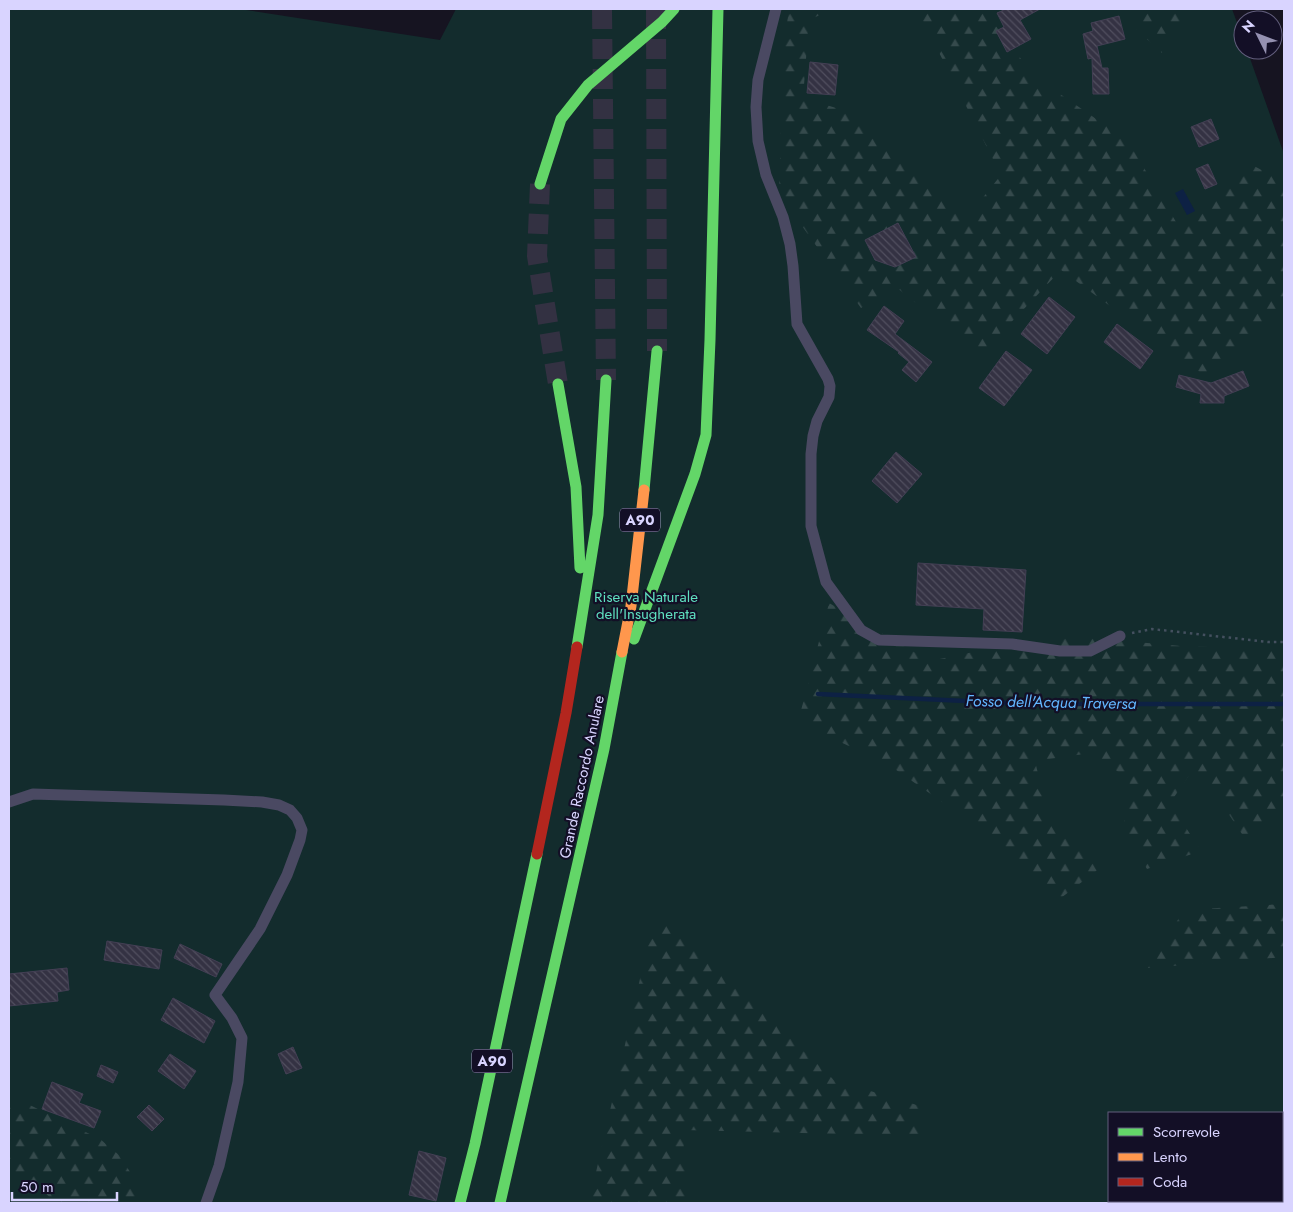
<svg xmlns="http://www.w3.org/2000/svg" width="1293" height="1212" font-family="Jost,sans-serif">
  <defs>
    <pattern id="forest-firs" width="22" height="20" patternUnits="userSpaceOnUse" patternTransform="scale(1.25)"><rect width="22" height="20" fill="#132c2d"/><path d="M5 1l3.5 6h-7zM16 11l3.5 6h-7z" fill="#354a4c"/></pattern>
    <pattern id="building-back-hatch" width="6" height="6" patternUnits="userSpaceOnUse" patternTransform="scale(1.25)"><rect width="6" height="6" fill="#343243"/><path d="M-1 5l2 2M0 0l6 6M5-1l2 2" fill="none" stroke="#514f5f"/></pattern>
  </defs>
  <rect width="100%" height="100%" fill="#161421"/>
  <!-- green -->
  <path fill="#132c2d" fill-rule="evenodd" d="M9 9H240L440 40 456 9H1232L1243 39V50H1247L1284 154V1203H9ZM1109 1113H1282V1201H1109Z"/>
  <!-- forest -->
  <path fill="url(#forest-firs)" d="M789 9H833L809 20 803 98 856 114 969 215 1001 175 917 9H983L1034 76 1128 141 1179 227 1254 166 1284 182V310L1208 378 1061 270 980 355 896 287 861 308 779 194 783 52Z
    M1038 9H1064L1056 30Z
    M1139 9H1186L1188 16 1162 53 1136 29Z
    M829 603 930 661 1012 644 1060 650 1057 635 1181 646 1284 649V807L1244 837 1222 804 1192 771 1170 803 1201 851 1147 869 1123 829 1130 780 1091 753 1035 761 1049 820 1104 865 1057 901 994 838 889 765 798 722Z
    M1284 904V957L1148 968 1184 910Z
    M661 914 834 1080 920 1106 922 1136 683 1130 687 1203H589L647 948Z
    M9 1095 100 1139 119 1155 136 1181 137 1203H52L53 1201 36 1183 9 1180Z"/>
  <!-- water -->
  <path fill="#0d2144" d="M1183 189 1195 211 1187 215 1175 193Z"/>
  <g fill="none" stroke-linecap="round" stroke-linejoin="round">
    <!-- stream -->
    <path stroke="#0d2144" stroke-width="4.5" d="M818 694 1026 704H1284"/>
  </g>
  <!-- building -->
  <path fill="url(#building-back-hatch)" stroke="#433f54" d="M1006 9H1040L1020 20 1031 39 1007 52 996 31 1004 27 997 13Z
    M1119 16 1125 39 1097 46 1102 68H1108L1109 94H1093L1092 58 1088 59 1083 34 1093 31 1091 23Z
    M810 62 838 65 835 95 807 93Z
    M1211 119 1219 139 1199 147 1191 127Z
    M1208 164 1217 184 1205 189 1196 169Z
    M898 223 916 257 895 267 875 260 865 240Z
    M1049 297 1075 317 1047 354 1021 334Z
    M884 306 904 321 895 334 932 362 916 382 902 370 909 362 898 353 899 352 867 330Z
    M1117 324 1153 351 1140 369 1104 342Z
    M1006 351 1032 370 1004 406 979 388Z
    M1243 371 1249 386 1224 396V403H1200L1201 394 1176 387 1179 375 1211 383Z
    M896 452 922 474 897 503 872 481Z
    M918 563 1026 570 1022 632 983 630 984 609 916 605Z
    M107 941 162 950 159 969 104 960Z
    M180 944 222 964 216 977 174 958Z
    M67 968 69 990 57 992 58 1001 9 1006V974Z
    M173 998 215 1021 204 1043 161 1020Z
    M293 1047 302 1068 286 1074 278 1054Z
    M170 1054 196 1071 184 1089 158 1071Z
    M101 1065 118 1072 113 1083 97 1076Z
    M52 1082 83 1094 79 1103 101 1111 94 1128 42 1109Z
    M149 1105 164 1119 152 1131 137 1117Z
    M419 1151 446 1158 436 1201 409 1195Z"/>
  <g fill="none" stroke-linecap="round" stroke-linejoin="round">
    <!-- highway-tunnel -->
    <path stroke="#333142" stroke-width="20" stroke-dasharray="20 10" stroke-linecap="butt" d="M602 9 606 380
      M656 9 657 351
      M540 184 537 256 558 384"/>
    <!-- path -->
    <path stroke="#44505f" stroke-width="2.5" stroke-dasharray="2.5 4" stroke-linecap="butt" d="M1132 633 1152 629 1268 642H1284"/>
    <!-- street -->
    <path stroke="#4a4962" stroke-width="11" d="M776 9 758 80 756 107 758 141 766 175 783 217 790 244 793 266 797 324 828 379 830 386 829 397 817 421 813 436 811 454V526L826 582 861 630 879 640 1012 644 1060 651H1090L1120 636
      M9 802 33 794 224 800 262 802 279 805 290 810 297 818 302 830 300 840 287 875 260 929 215 995 232 1018 242 1038 238 1082 219 1166 206 1203"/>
    <!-- fast -->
    <path stroke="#63d668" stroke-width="11" d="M540 184 561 119 588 85 662 22 674 9
      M558 384 576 487 580 568
      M644 490 657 351
      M634 639 695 474 706 435 710 340 718 9
      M577 647 598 515 606 380
      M460 1203 475 1144 537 854
      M500 1203 604 749 622 652"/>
    <!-- slow -->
    <path stroke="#ff974d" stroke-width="11" d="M622 652 631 606 644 490"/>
    <!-- jam -->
    <path stroke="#b3261e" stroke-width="11" d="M537 854 566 713 577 647"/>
  </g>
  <g text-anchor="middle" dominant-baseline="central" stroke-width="4.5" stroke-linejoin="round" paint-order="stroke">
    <!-- shield labels -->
    <g fill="#130f26" stroke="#9e99be" stroke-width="1">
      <rect x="620" y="508.5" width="40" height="23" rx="4"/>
      <rect x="472" y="1049.5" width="40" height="23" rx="4"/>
    </g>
    <g font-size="14" font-weight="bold" fill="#d9d4ff">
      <text x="640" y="520">A90</text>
      <text x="492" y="1061">A90</text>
    </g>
    <!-- park labels -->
    <g font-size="15" fill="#5fe0c0" stroke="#130f26">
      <text x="646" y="597">Riserva Naturale<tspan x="646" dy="17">dell'Insugherata</tspan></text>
    </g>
    <!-- street labels -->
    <g font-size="15" fill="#d9d4ff" stroke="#130f26">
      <text transform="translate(582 777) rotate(-78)">Grande Raccordo Anulare</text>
    </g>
    <!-- water labels -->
    <g font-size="16" font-style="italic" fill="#62b6ff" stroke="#130f26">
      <text transform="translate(1051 702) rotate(1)">Fosso dell'Acqua Traversa</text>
    </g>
  </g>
  <!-- border -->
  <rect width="1293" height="1212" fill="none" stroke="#d9d4ff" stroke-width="20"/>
  <!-- legend -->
  <rect x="1108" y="1112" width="175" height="90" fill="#130f26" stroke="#625e7d"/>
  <rect x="1118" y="1128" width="25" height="8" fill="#63d668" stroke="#625e7d"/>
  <text x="1153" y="1137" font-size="15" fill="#d9d4ff">Scorrevole</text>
  <rect x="1118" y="1153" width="25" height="8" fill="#ff974d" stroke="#625e7d"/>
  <text x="1153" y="1162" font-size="15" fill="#d9d4ff">Lento</text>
  <rect x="1118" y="1178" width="25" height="8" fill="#b3261e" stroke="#625e7d"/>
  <text x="1153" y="1187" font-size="15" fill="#d9d4ff">Coda</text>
  <!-- north arrow -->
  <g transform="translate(1258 35) rotate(312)"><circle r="24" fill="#130f26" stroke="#625e7d"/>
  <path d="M0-4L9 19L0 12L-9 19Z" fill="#9591b1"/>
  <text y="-8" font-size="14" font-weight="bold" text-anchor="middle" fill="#d9d4ff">N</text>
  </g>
  <!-- scale -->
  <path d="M12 1192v8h105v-8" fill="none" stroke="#d9d4ff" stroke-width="2.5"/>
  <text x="20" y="1192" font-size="15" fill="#d9d4ff" stroke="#130f26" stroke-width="4" paint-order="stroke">50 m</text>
</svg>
